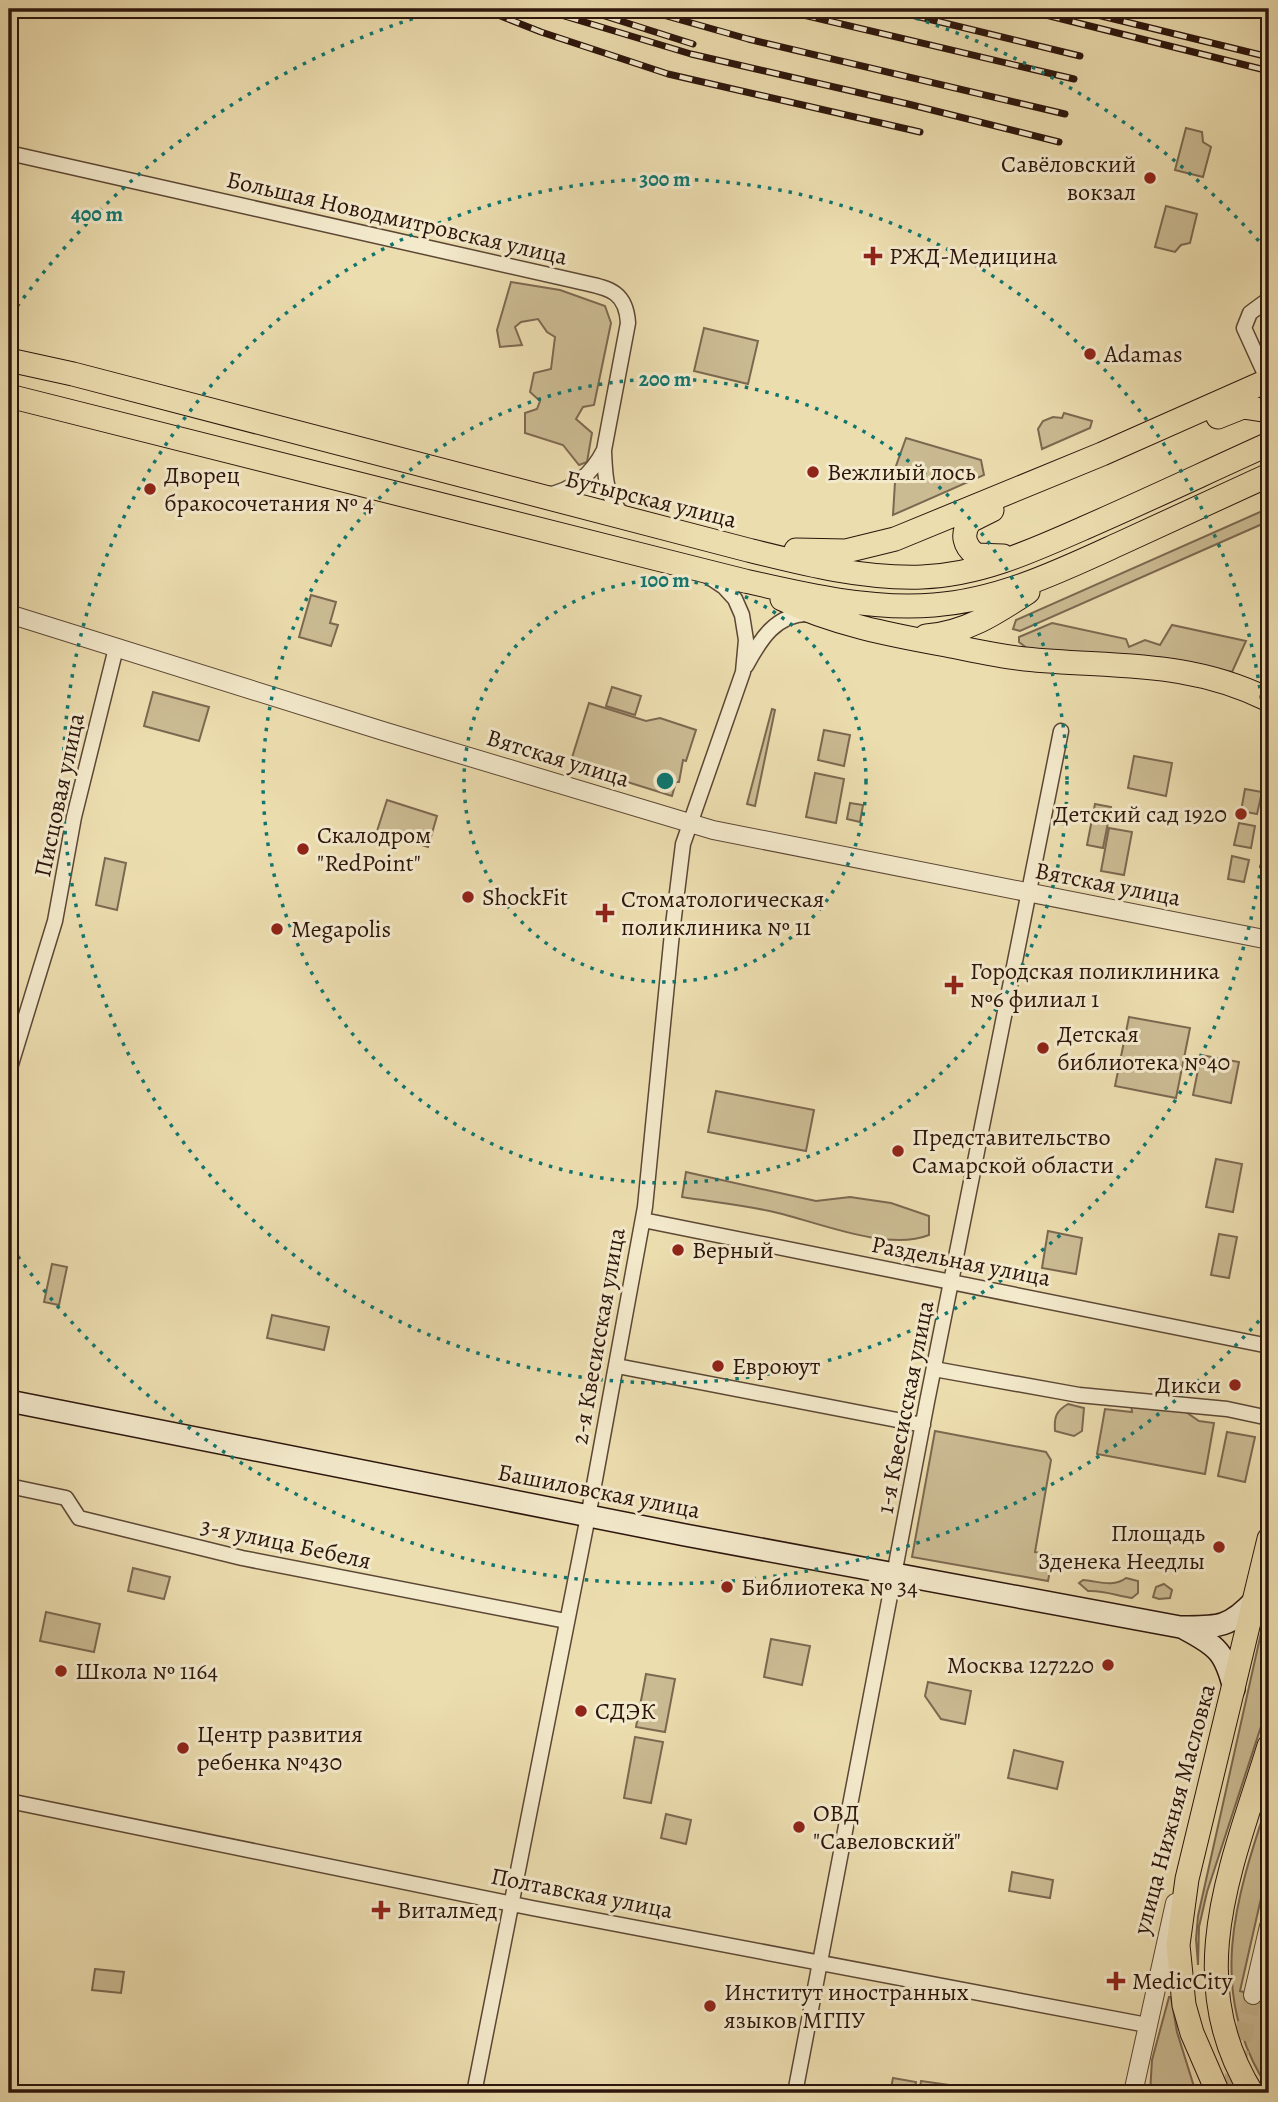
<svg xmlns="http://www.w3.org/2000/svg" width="1278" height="2102" font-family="Alegreya,serif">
  <rect width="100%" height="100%" fill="#ecddaf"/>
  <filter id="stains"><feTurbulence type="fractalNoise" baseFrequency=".00286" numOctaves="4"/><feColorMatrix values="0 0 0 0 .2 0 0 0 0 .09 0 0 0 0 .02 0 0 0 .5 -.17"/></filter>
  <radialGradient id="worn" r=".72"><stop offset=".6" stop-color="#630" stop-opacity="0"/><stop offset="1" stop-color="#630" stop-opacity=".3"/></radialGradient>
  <!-- green -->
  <path fill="#cbbb93" stroke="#7c6850" stroke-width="2" d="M1186 128 1202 132 1203 142 1211 147 1203 177 1175 170Z
    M1166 206 1197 214 1190 243 1181 245 1175 252 1155 247Z
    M511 282 560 290 605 306 611 323 594 405 583 407 576 419 592 433 587 462 579 465 563 445 525 433V413L537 409 540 401 530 392 534 373 551 369 555 337 547 332 538 319 521 322 515 327 522 345 500 347 497 330Z
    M704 328 758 341 748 384 694 371Z
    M1064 413 1092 421 1090 428 1042 449 1038 429 1043 421 1053 417 1062 418Z
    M906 438 981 460 984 475 893 515 896 466Z
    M1269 508V521L1020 631 1013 629 1016 620Z
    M311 595 336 602 330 623 338 625 331 646 299 637Z
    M1052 623 1126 639 1129 647 1145 640 1160 645 1172 625 1246 641 1232 672 1164 658 1028 649 1019 642V637Z
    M612 687 641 696 635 715 606 706Z
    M153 692 209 707 199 741 144 726Z
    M589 703 646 721 660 718 696 730 686 761 683 760 679 782H676L672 796 570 764Z
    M772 709 775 710 755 806 747 804Z
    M824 730 850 735 844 766 818 760Z
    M1134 756 1172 763 1166 796 1128 788Z
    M815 773 844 779 836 823 806 817Z
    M1245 789 1262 792 1257 814 1241 811Z
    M387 800 437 816 428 847 377 831Z
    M850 803 863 805 860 822 847 819Z
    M1095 804 1111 807 1103 848 1087 845Z
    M1239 823 1255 826 1251 848 1234 845Z
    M1109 828 1132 832 1124 875 1101 871Z
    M1232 856 1249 860 1244 882 1228 879Z
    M105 858 126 863 117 910 96 905Z
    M1129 1017 1190 1028 1176 1098 1115 1086Z
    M1201 1055 1239 1062 1231 1103 1193 1095Z
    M716 1091 814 1110 806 1151 708 1132Z
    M1216 1159 1242 1164 1233 1212 1206 1207Z
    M686 1172 816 1201 850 1197 891 1203 929 1216V1235C887 1252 818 1222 774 1212 744 1205 713 1202 682 1197Z
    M1048 1231 1082 1238 1076 1274 1042 1268Z
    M1219 1234 1237 1237 1229 1278 1211 1275Z
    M52 1264 67 1267 59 1305 44 1302Z
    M272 1315 329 1327 324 1350 267 1338Z
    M1131 1403 1183 1410 1199 1421 1214 1423 1205 1474 1097 1454 1105 1409 1132 1412Z
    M1068 1404 1084 1408 1082 1431 1074 1436 1055 1431C1054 1417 1056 1411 1068 1404Z
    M935 1431 1046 1452 1051 1460 1035 1552 1053 1556 1048 1581 912 1557Z
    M1227 1432 1255 1437 1245 1482 1218 1476Z
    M133 1568 170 1577 164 1599 128 1591Z
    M1126 1578 1138 1581V1593L1132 1598C1117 1596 1104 1590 1088 1591L1079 1583 1083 1580C1098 1581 1113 1588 1126 1578Z
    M1164 1584 1172 1590 1170 1598 1159 1599 1153 1597 1156 1587Z
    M1269 1597V1702L1207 1892 1199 1927 1198 1965 1196 1939 1198 1916Z
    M46 1612 100 1624 94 1652 40 1641Z
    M771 1639 810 1646 802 1685 764 1677Z
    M646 1674 675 1679 665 1732 636 1727Z
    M928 1682 971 1691 965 1724 941 1719 925 1696Z
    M635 1737 663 1742 651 1803 624 1798Z
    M1014 1750 1063 1762 1057 1789 1008 1778Z
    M1269 1798V1863L1240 1991 1265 1998 1269 1982V2090C1205 1991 1235 1901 1269 1798Z
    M666 1814 691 1820 686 1844 661 1838Z
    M1012 1872 1053 1880 1050 1898 1009 1891Z
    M95 1969 124 1972 121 1993 92 1990Z
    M1169 1997H1171L1177 2032 1196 2093H1150L1152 2060Z
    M893 2078 916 2082 914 2093H890Z
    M921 2081 957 2086 956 2093H919Z"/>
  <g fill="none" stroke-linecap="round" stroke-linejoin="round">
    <!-- tertiary-tunnel -->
    <path stroke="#c6b58e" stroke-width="18" stroke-dasharray="18 9" stroke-linecap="butt" d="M1230 2093 1253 1995"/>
    <defs>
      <path id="minor" d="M9 153 576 281C605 288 626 288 628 323L604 450C592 474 574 490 547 495
        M1269 299 1250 313 1244 328 1269 383
        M604 451C605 475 605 499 625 516
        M746 666C760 640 776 613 810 614
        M9 1071 55 921 74 817 116 648
        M643 1220 1269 1346
        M617 1366 923 1425
        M934 1369 1079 1395 1227 1409 1269 1418
        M9 1486 66 1498 79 1518 242 1558 566 1621
        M9 1801 532 1908 1147 2025
        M474 2093 592 1496 645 1207 672 933 683 844 743 672 746 640 742 615 735 599 724 587 709 577
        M795 2093 927 1402 1061 731"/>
      <path id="tertiary" d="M9 614 383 731 713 830 1269 940
        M1253 1995 1269 1926
        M1133 2093 1175 1903"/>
      <path id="secondary" d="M9 1401 685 1535 1180 1627C1217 1627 1228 1629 1255 1600
        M1185 1629C1217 1646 1225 1652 1234 1689"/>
      <path id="primary" d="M9 360 73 374 748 550C804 564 863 579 922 577 980 575 1032 551 1084 528 1146 501 1207 472 1269 444
        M9 396 745 581C806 595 870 610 934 605 1000 600 1060 571 1119 544 1169 521 1219 498 1269 475
        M1218 417 1243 407 1269 411
        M992 510 970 521C961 534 964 546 976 555L1003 556
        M796 550 846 551 895 539 1102 454 1269 380
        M782 599C833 624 891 635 946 645 972 650 998 656 1025 659 1112 668 1187 659 1269 700
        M926 636C966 633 996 613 1028 592
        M1218 2093 1192 2033 1184 2005 1178 1945 1187 1879 1269 1539
        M1252 2093C1180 1978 1233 1863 1269 1746"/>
    </defs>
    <!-- minor casing -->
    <use href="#minor" stroke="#5c4735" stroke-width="17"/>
    <!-- tertiary casing -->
    <use href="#tertiary" stroke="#5c4735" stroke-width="20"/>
    <!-- secondary casing -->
    <use href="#secondary" stroke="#2c150c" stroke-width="24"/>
    <!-- primary casing -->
    <use href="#primary" stroke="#2c150c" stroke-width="25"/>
    <!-- minor -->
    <use href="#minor" stroke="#f3e9cb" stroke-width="14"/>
    <!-- tertiary -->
    <use href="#tertiary" stroke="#f3e9cb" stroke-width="18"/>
    <!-- secondary -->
    <use href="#secondary" stroke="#f3e9cb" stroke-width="21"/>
    <!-- primary -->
    <use href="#primary" stroke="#ecddaf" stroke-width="23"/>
    <defs>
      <path id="rail" d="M483 9 541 32 668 74 920 132
        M541 9 691 54 908 104 1059 142
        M583 9 693 44
        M642 9 748 39 1065 114
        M778 9 1074 79
        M887 9 1080 56
        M1022 9 1269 71
        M1073 9 1269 57"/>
    </defs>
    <!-- rail casing -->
    <use href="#rail" stroke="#2c150c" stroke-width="7"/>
    <!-- rail -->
    <use href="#rail" stroke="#f3e9cb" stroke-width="4.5" stroke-dasharray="13" stroke-linecap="butt"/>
  </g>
  <!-- distance rings -->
  <g fill="none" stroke="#0f766e" stroke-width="3.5" stroke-dasharray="3.5 7">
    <circle cx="665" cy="781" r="201"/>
    <circle cx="665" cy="781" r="402"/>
    <circle cx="665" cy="781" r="602"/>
    <path d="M1266 1313A803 803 0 0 1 11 1247M11 315A803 803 0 0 1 444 9M886 9A803 803 0 0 1 1266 249"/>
  </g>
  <!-- markers -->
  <g fill="#8f2418" stroke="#f3e9cb" stroke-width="2.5">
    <circle cx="1150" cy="178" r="7"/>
    <path d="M869.5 245.5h7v7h7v7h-7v7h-7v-7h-7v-7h7z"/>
    <circle cx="1090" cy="354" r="7"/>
    <circle cx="813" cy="472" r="7"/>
    <circle cx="150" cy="489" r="7"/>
    <circle cx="1241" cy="814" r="7"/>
    <circle cx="303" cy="849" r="7"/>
    <circle cx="468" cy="897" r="7"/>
    <path d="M601.5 902.5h7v7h7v7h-7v7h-7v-7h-7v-7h7z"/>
    <circle cx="277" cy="929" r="7"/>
    <path d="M950.5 974.5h7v7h7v7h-7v7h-7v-7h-7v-7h7z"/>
    <circle cx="1043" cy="1048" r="7"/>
    <circle cx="898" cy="1151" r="7"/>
    <circle cx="678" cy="1250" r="7"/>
    <circle cx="718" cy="1366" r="7"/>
    <circle cx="1235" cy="1385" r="7"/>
    <circle cx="1219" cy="1547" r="7"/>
    <circle cx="727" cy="1587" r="7"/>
    <circle cx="1108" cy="1665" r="7"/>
    <circle cx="61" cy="1671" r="7"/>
    <circle cx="581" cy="1711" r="7"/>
    <circle cx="183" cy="1748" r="7"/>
    <circle cx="799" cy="1827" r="7"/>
    <path d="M377.5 1899.5h7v7h7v7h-7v7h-7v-7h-7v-7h7z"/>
    <path d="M1112.5 1970.5h7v7h7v7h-7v7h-7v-7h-7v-7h7z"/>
    <circle cx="710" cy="2006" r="7"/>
  </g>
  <g text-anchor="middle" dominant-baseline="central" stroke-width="6" stroke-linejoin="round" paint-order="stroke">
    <!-- poi labels -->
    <g font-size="24" fill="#2c150c" stroke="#f3e9cb" text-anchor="start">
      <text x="1136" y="164" text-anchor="end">Савёловский<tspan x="1136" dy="28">вокзал</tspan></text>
      <text x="889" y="256">РЖД-Медицина</text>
      <text x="1104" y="354">Adamas</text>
      <text x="827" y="472">Вежлиый лось</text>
      <text x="164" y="475">Дворец<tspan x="164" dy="28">бракосочетания № 4</tspan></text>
      <text x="1227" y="814" text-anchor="end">Детский сад 1920</text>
      <text x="317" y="835">Скалодром<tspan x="317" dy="28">"RedPoint"</tspan></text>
      <text x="482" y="897">ShockFit</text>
      <text x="621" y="899">Стоматологическая<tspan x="621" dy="28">поликлиника № 11</tspan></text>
      <text x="291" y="929">Megapolis</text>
      <text x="970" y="971">Городская поликлиника<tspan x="970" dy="28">№6 филиал 1</tspan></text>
      <text x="1057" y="1034">Детская<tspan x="1057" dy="28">библиотека №40</tspan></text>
      <text x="912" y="1137">Представительство<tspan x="912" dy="28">Самарской области</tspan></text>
      <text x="692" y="1250">Верный</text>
      <text x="732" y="1366">Евроюут</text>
      <text x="1221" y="1385" text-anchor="end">Дикси</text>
      <text x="1205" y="1533" text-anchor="end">Площадь<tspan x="1205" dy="28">Зденека Неедлы</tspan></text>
      <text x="741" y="1587">Библиотека № 34</text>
      <text x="1094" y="1665" text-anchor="end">Москва 127220</text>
      <text x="75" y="1671">Школа № 1164</text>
      <text x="595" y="1711">СДЭК</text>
      <text x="197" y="1734">Центр развития<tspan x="197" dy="28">ребенка №430</tspan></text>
      <text x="813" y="1813">ОВД<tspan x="813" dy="28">"Савеловский"</tspan></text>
      <text x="397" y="1910">Виталмед</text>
      <text x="1132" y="1981">MedicCity</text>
      <text x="724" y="1992">Институт иностранных<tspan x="724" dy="28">языков МГПУ</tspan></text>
    </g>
    <!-- street labels -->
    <g font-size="24" fill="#2c150c" stroke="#f3e9cb">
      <text transform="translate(397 218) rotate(13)">Большая Новодмитровская улица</text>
      <text transform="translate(651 499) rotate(14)">Бутырская улица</text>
      <text transform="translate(558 758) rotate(17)">Вятская улица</text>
      <text transform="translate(59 795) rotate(-78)">Писцовая улица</text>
      <text transform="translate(1108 884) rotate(11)">Вятская улица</text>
      <text transform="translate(961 1261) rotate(11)">Раздельная улица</text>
      <text transform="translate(598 1336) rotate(-80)">2-я Квесисская улица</text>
      <text transform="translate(905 1407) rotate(-79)">1-я Квесисская улица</text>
      <text transform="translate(599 1491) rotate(11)">Башиловская улица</text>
      <text transform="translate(286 1543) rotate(12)">3-я улица Бебеля</text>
      <text transform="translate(1174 1809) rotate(-75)">улица Нижняя Масловка</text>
      <text transform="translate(582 1893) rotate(11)">Полтавская улица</text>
    </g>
  </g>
  <circle cx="665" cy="781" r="10" fill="#0f766e" stroke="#f3e9cb" stroke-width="3.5"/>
  <g font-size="21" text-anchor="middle" font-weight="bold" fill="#0f766e" stroke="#f3e9cb" stroke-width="6" stroke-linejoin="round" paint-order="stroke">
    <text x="665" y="186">300 m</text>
    <text x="97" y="221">400 m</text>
    <text x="665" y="386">200 m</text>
    <text x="665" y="587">100 m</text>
  </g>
  <!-- margin -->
  <rect width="1278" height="2102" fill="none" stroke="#ecddaf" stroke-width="35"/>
  <rect x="10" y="10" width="1257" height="2081" fill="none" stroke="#2c150c" stroke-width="3.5"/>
  <rect x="18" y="18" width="1243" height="2067" fill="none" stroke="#2c150c" stroke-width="2"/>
  <rect width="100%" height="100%" filter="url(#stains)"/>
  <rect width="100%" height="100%" fill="url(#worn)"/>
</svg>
